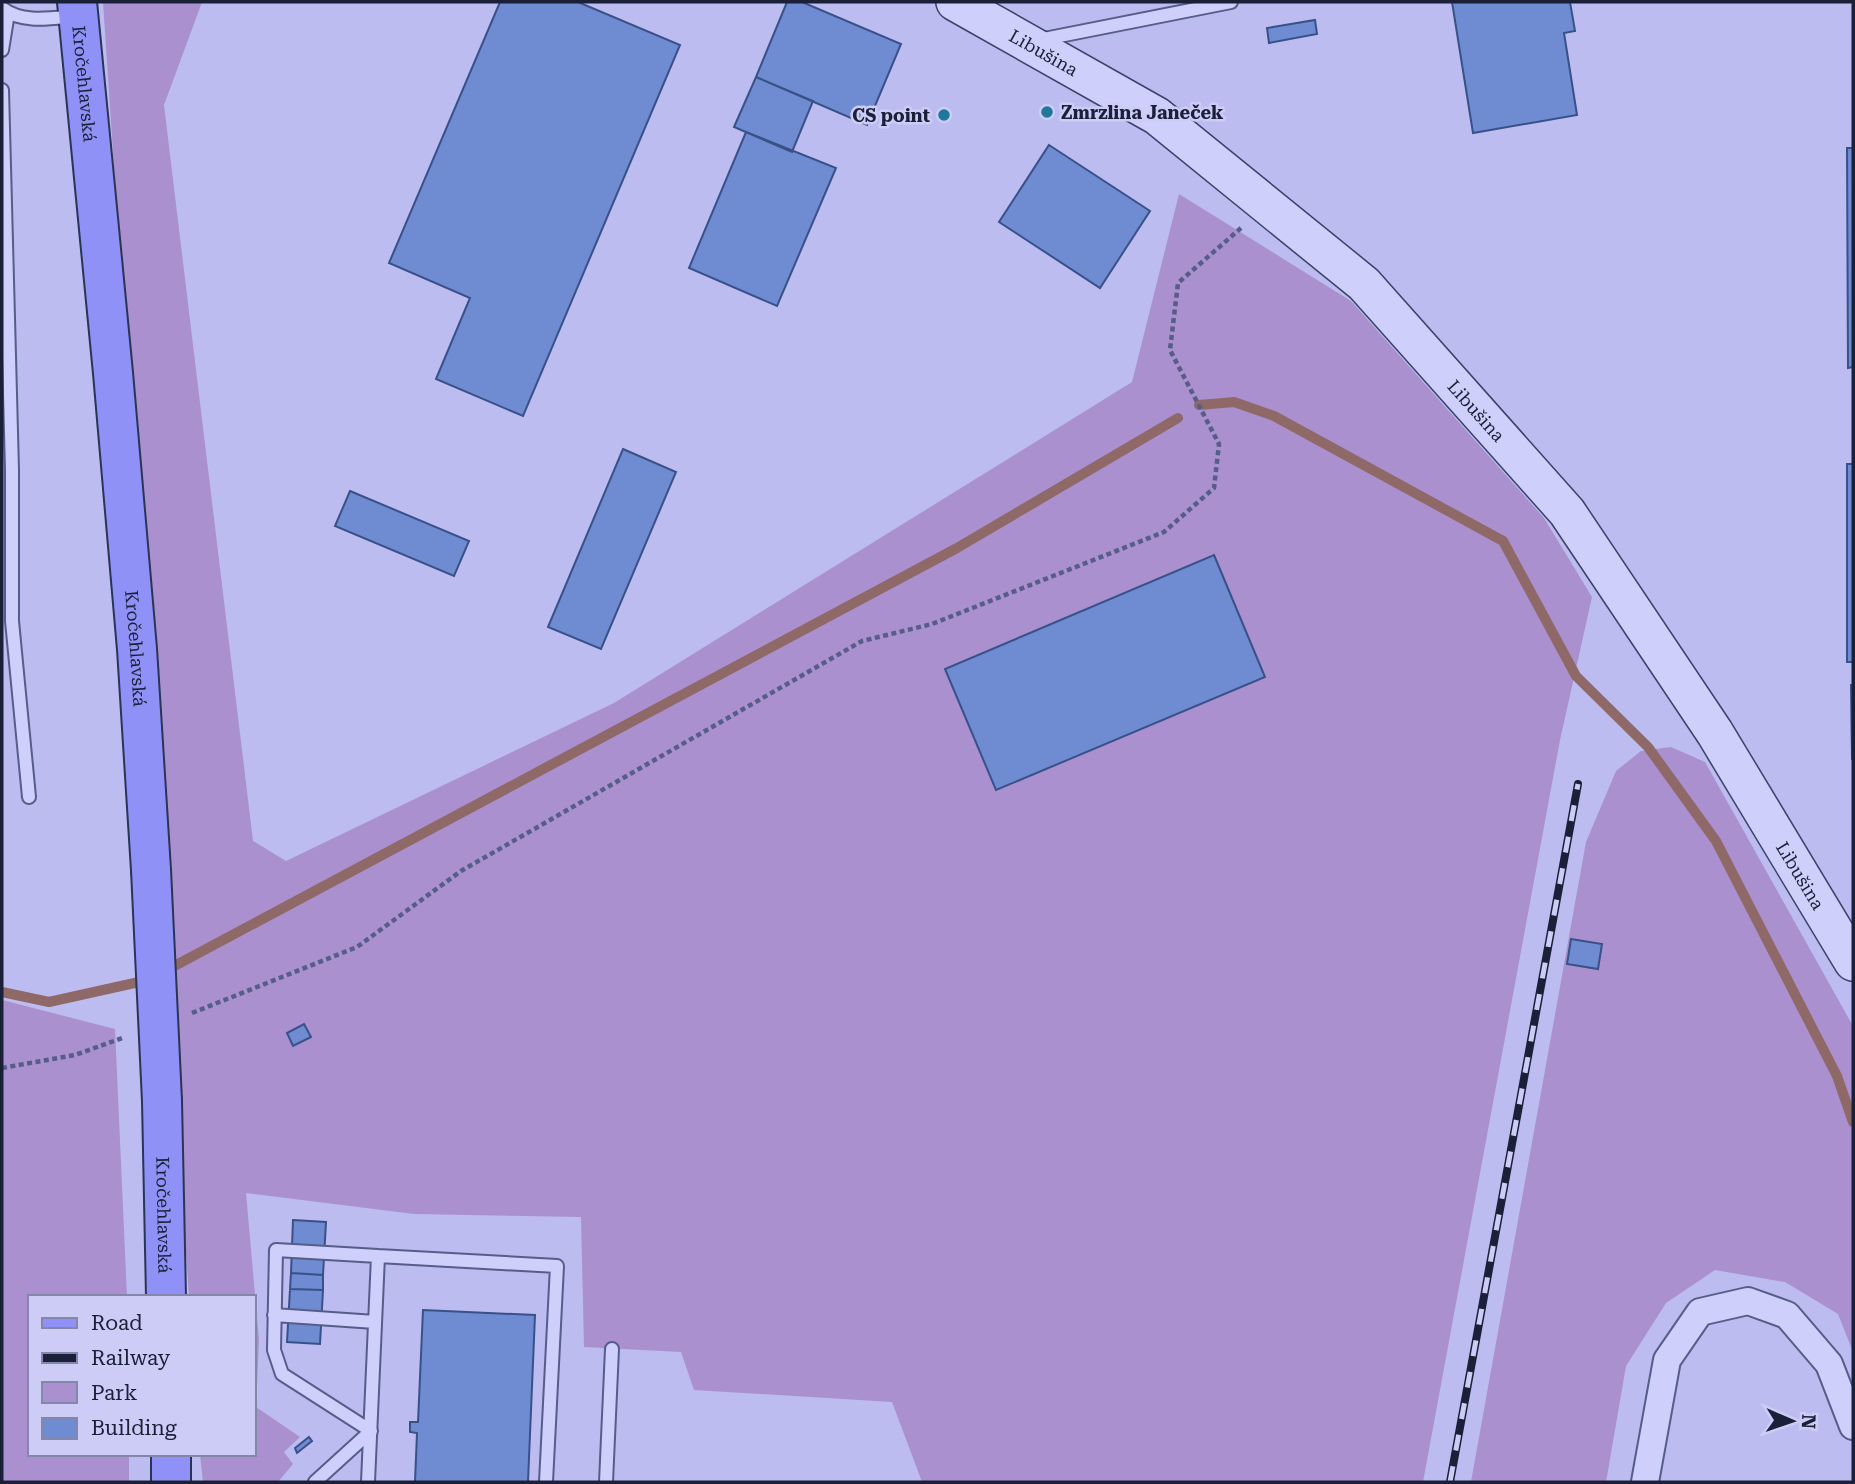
<svg xmlns="http://www.w3.org/2000/svg" width="1855" height="1484" font-family="'Roboto Serif',serif">
  <rect width="100%" height="100%" fill="#bcbcf0"/>
  <!-- green -->
  <path fill="#aa90ce" d="M103 2H202L164 105 253 841 286 861 614 703 1132 382 1179 194 1351 301 1544 518 1592 597 1560 740 1423 1482H922L892 1402 694 1390 681 1352 584 1347 581 1217 414 1214 246 1193 259 1340 256 1407 300 1437 284 1452 293 1464 278 1482H203L200 1454H254V1297H189Z
    M1671 747 1705 762 1853 1026V1352L1838 1314 1785 1282 1715 1270 1666 1303 1626 1366 1606 1482H1471L1586 842 1616 771 1641 751Z
    M2 1000 115 1029 127 1297H30V1454H129V1482H2Z"/>
  <g fill="none" stroke-linecap="round" stroke-linejoin="round">
    <!-- stream -->
    <path stroke="#8f6967" stroke-width="10" d="M1199 405 1234 402 1274 416 1503 541 1576 676 1648 747 1716 841 1837 1076 1853 1122
      M165 971 957 548 1178 418
      M2 992 49 1002 148 980"/>
  </g>
  <!-- building -->
  <path fill="#6f8bd1" stroke="#395189" stroke-width="2" d="M500 2H578L680 45 523 416 436 379 470 298 389 263Z
    M787 2H802L901 44 867 125 756 77Z
    M1452 2H1570L1575 31 1564 33 1577 115 1473 133Z
    M1315 20 1317 34 1269 43 1267 28Z
    M756 77 813 101 792 152 734 127Z
    M746 132 836 168 777 306 689 268Z
    M1049 145 1150 211 1100 288 999 222Z
    M1847 148H1853V367L1848 368Z
    M623 449 676 472 601 649 548 627Z
    M1847 464H1853V662H1847Z
    M350 491 469 541 454 576 335 526Z
    M1214 555 1265 677 996 790 945 669Z
    M1851 685H1853V759H1852Z
    M1571 939 1602 944 1598 969 1567 964Z
    M304 1024 311 1037 293 1046 287 1033Z
    M293 1220 326 1222 323 1275 291 1273Z
    M291 1273 323 1275V1290L290 1289Z
    M290 1289 323 1290 320 1344 287 1342Z
    M423 1310 535 1315 528 1482H415L417 1433 410 1432V1422H418Z
    M309 1437 312 1441 297 1453 295 1448Z"/>
  <g fill="none" stroke-linecap="round" stroke-linejoin="round">
    <defs>
      <path id="lane" d="M2 8C22 24 52 18 76 16
        M1039 40 1231 2
        M2 50 8 13
        M2 90 12 470V621L29 797
        M274 1315 375 1322
        M315 1482 371 1431 282 1374 274 1350 276 1250 378 1256
        M368 1482 378 1256 557 1266 546 1482
        M606 1482 612 1349"/>
      <path id="street" d="M1645 1482 1667 1360 1700 1312 1748 1301 1787 1315 1829 1364 1853 1426"/>
      <g id="secondary">
        <path id="s1" d="M955 2 1157 116 1364 284 1567 512 1715 733 1853 962"/>
      </g>
      <g id="primary">
        <path id="s2" d="M77 2 113 373 137 649 151 870"/>
        <path id="s3" d="M162 1101 166 1297"/>
        <path d="M171 1454V1482"/>
      </g>
    </defs>
    <!-- lane casing -->
    <use href="#lane" stroke="#555d88" stroke-width="16"/>
    <!-- street casing -->
    <use href="#street" stroke="#555d88" stroke-width="30"/>
    <!-- secondary casing -->
    <use href="#secondary" stroke="#38426a" stroke-width="40"/>
    <!-- primary casing -->
    <use href="#primary" stroke="#2a3455" stroke-width="42"/>
    <!-- path -->
    <path stroke="#555d88" stroke-width="4.5" stroke-dasharray="5 3.5" stroke-linecap="butt" d="M192 1013 357 947 461 871 862 641 932 624 1164 532 1214 488 1219 444 1170 350 1178 283 1241 228
      M2 1068 75 1055 125 1037"/>
    <!-- lane -->
    <use href="#lane" stroke="#cfcffb" stroke-width="12"/>
    <!-- street -->
    <use href="#street" stroke="#cfcffb" stroke-width="26"/>
    <!-- secondary -->
    <use href="#secondary" stroke="#cfcffb" stroke-width="37"/>
    <!-- primary -->
    <use href="#primary" stroke="#9091f7" stroke-width="38"/>
    <defs>
      <path id="rail" d="M1450 1482 1578 784"/>
    </defs>
    <!-- rail casing -->
    <use href="#rail" stroke="#1a2037" stroke-width="8"/>
    <!-- rail -->
    <use href="#rail" stroke="#ccccf7" stroke-width="5" stroke-dasharray="16" stroke-linecap="butt"/>
    <defs>
      <path id="primary-bridge" d="M151 870 162 1101"/>
    </defs>
    <!-- primary-bridge casing -->
    <use href="#primary-bridge" stroke="#2a3455" stroke-width="42" stroke-linecap="butt"/>
    <!-- primary-bridge -->
    <use href="#primary-bridge" stroke="#9091f7" stroke-width="38"/>
  </g>
  <!-- markers -->
  <g fill="#21779b" stroke="#ccccf7" stroke-width="2.5">
    <circle cx="1047" cy="112" r="7"/>
    <circle cx="944" cy="115" r="7"/>
  </g>
  <g text-anchor="middle" dominant-baseline="central" stroke-width="5" stroke-linejoin="round" paint-order="stroke">
    <!-- street labels -->
    <g font-size="18" fill="#1a2037" stroke="#ccccf7">
      <text stroke="none"><textPath href="#s1" startOffset="102">Libušina</textPath></text>
      <text stroke="none"><textPath href="#s2" startOffset="82">Kročehlavská</textPath></text>
      <text stroke="none"><textPath href="#s1" startOffset="668">Libušina</textPath></text>
      <text stroke="none"><textPath href="#s2" startOffset="649">Kročehlavská</textPath></text>
      <text stroke="none"><textPath href="#s1" startOffset="1236">Libušina</textPath></text>
      <text stroke="none"><textPath href="#s3" startOffset="114">Kročehlavská</textPath></text>
    </g>
    <!-- poi labels -->
    <g font-size="18" font-weight="bold" fill="#1a2037" stroke="#ccccf7" text-anchor="start">
      <text x="1061" y="112">Zmrzlina Janeček</text>
      <text x="930" y="115" text-anchor="end">CS point</text>
    </g>
  </g>
  <!-- border -->
  <rect width="1855" height="1484" fill="none" stroke="#1a2037" stroke-width="7"/>
  <!-- legend -->
  <rect x="28" y="1295" width="228" height="161" fill="#ccccf7" stroke="#8587aa" stroke-width="2"/>
  <rect x="42" y="1318" width="35" height="10" fill="#9091f7" stroke="#8587aa" stroke-width="2"/>
  <text x="91" y="1330" font-size="21" fill="#1a2037">Road</text>
  <rect x="42" y="1353" width="35" height="10" fill="#1a2037" stroke="#8587aa" stroke-width="2"/>
  <text x="91" y="1365" font-size="21" fill="#1a2037">Railway</text>
  <rect x="42" y="1382" width="35" height="21" fill="#aa90ce" stroke="#8587aa" stroke-width="2"/>
  <text x="91" y="1400" font-size="21" fill="#1a2037">Park</text>
  <rect x="42" y="1418" width="35" height="21" fill="#6f8bd1" stroke="#8587aa" stroke-width="2"/>
  <text x="91" y="1435" font-size="21" fill="#1a2037">Building</text>
  <!-- north arrow -->
  <g transform="translate(1792 1421) rotate(92)" stroke="#ccccf7" stroke-width="5" paint-order="stroke">
  <path d="M0-5L12 26L0 18L-12 26Z" fill="#1a2037"/>
  <text y="-10" font-size="19" font-weight="bold" text-anchor="middle" fill="#1a2037">N</text>
  </g>
</svg>
